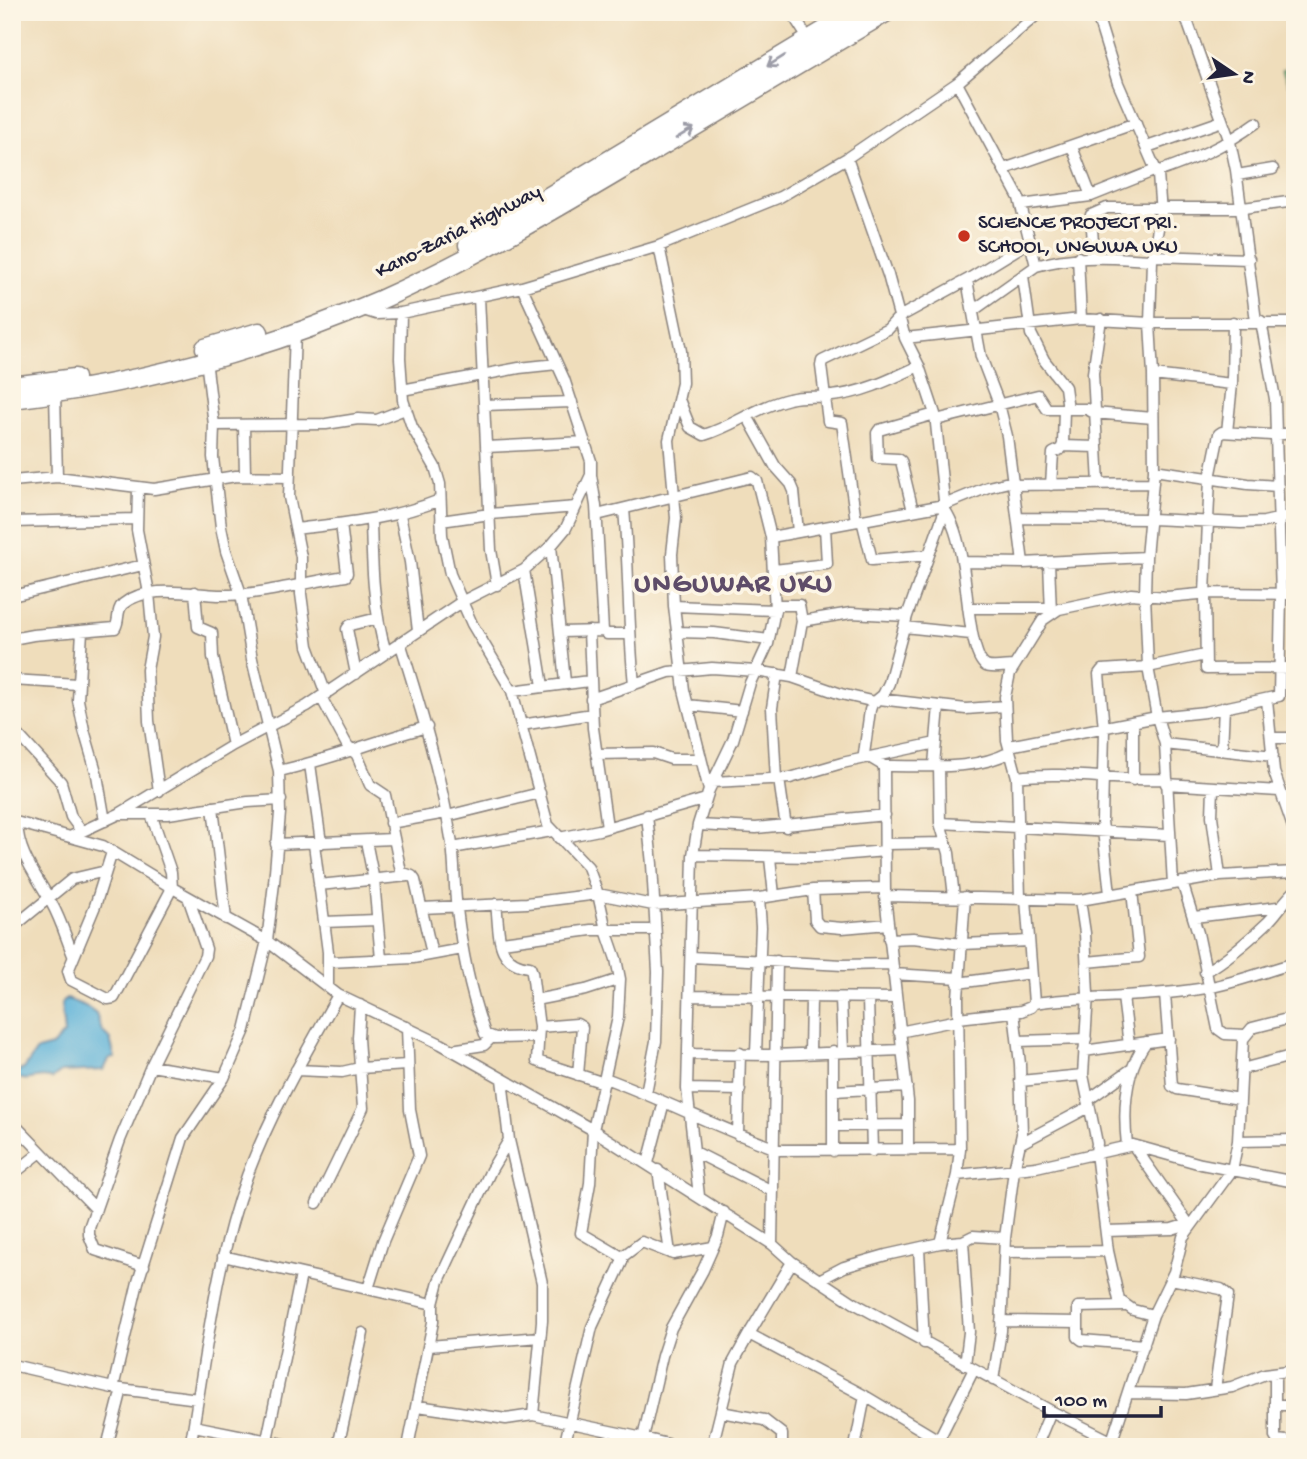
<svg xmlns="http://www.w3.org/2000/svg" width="1307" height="1459" font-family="'Gochi Hand',sans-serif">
  <rect width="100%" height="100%" fill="#fcf5e5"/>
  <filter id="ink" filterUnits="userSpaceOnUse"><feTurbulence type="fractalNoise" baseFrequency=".0143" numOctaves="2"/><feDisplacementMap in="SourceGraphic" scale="14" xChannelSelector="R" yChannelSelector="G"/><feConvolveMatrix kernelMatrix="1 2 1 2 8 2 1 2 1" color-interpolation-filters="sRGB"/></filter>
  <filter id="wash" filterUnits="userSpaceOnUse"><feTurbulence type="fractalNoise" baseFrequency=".00686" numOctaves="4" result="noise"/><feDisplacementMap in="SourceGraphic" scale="28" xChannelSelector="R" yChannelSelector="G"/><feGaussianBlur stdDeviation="1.57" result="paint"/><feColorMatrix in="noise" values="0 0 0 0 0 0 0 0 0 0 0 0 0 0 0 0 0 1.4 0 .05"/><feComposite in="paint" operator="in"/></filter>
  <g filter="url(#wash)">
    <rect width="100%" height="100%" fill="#efddbb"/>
    <!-- green -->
    <path fill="#86d08d" stroke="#547964" stroke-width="2" d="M1295 68V99L1282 70Z"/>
    <!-- water -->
    <path fill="#5db2d9" stroke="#406a8a" stroke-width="2" d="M67 999 85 1006 96 1014 102 1031 110 1039 115 1058 109 1059 104 1070 61 1072 52 1079C40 1073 29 1084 17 1077L16 1072 24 1069 37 1050 52 1046 64 1034 61 1004 63 1000Z"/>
  </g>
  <g filter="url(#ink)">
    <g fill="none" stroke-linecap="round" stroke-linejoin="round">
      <defs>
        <path id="street" d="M791 12 809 40
          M1096 12 1118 83 1158 175 1161 213 1152 260 1150 323 1153 375 1154 470 1146 557 1145 595 1148 667 1157 717 1165 744 1173 884
          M1184 12 1230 142 1236 170 1256 321
          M957 83 1019 198 1036 266
          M1072 147 1091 196
          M1147 147 1222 121
          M847 158 888 275 905 338 919 366 935 414 945 510 907 616 889 683 883 695 872 704 870 710 864 754 884 766 885 896 908 1101V1150
          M1004 169 1136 123
          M1157 172C1195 159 1223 147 1256 123
          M1237 175 1273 169
          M1021 205 1091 196 1156 170
          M659 246 681 351 682 383 669 440 676 518 672 554 674 606 684 690 709 790
          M1094 256 1091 215 1107 208H1243L1288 202
          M1154 256 1249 259
          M1078 257 1081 319
          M1023 276 1031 334 1044 360 1065 387 1068 409
          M967 280 981 357 999 404 1007 436 1023 563
          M479 297 491 550 497 585
          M360 309 376 314 401 313 522 287 659 246 780 197 847 158 957 83 1040 12
          M974 310 1036 266C1076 254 1111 258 1152 260
          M401 313 400 358 403 400 412 427 435 467 440 484 442 535 450 574 472 624 512 691 548 825 588 867 598 894 606 930 616 959 620 979 618 1017 593 1130 590 1183 581 1233 622 1257
          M295 332 289 497 301 557V594L308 646 326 694
          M905 338 1081 319 1150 323H1295
          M1153 375 1232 384
          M402 390 519 368 557 364
          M55 393 57 477
          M680 402 690 427 704 435C734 426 758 406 789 399 803 395 818 398 832 396 863 393 891 379 919 366
          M485 405 572 402
          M747 416 775 466 791 484 794 491 798 532
          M936 420 1038 395 1047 409H1087L1094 413 1153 418
          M214 425 326 424 358 419 377 420 405 409
          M244 426 245 475
          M1227 432 1232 384 1233 322
          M1295 433 1271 435 1222 432 1219 434 1210 478 1208 521 1205 594 1206 669 1295 668
          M1063 446 1096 447
          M486 447 585 442
          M1154 470 1248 484 1278 486
          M591 475 596 506 603 631 607 634H629
          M12 481 57 477 154 489 236 476 289 477
          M1099 484 1093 373 1101 319
          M1014 485 1153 483
          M1051 485 1053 453 1061 449 1063 444 1064 409
          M138 488 137 530 149 593 153 637 147 670 149 721 159 791
          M624 509C629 567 628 626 634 684
          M945 510C955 525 959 543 962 561 967 580 969 657 986 666 993 669 1006 666 1013 666
          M913 511 901 461 898 459 878 458 877 433 879 430 935 414
          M400 515 410 562 418 631
          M597 515 752 477 757 481 771 537 775 610 768 644 750 683 733 740 709 790 698 825 693 855
          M1018 518 1151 519 1241 523 1264 522 1295 515
          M371 520C372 565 373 609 386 653
          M862 520 872 560 928 555
          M441 521 490 514 576 507
          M856 521 842 423 828 421 821 366 822 361 888 329 899 317 967 280 1029 242
          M12 522 136 519
          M296 529C345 523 393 519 440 500
          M771 537 944 505 988 487 1013 481
          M551 546 565 682
          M963 562 1023 563 1146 557
          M1049 562 1051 613
          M524 570 543 686
          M774 570 827 564 825 527
          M195 592 198 627 212 633 213 657 233 745
          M12 596 143 565
          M775 605H799L802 621
          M674 606 775 610
          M968 608H1051
          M904 627 971 634
          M82 631 78 700 84 730 97 775 105 821
          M589 631 593 728 607 827
          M561 632 603 631
          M677 632 714 633 769 640
          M12 639 33 635 115 628C120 620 116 610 123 604 147 584 190 594 218 595 259 596 305 582 346 576L347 573 341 524
          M400 642C421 709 441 775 452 844 455 866 454 887 457 909 462 952 470 992 485 1034L495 1038 538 1037
          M356 674 347 629 350 625 378 618
          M792 677 802 621 851 613 907 616
          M12 680 77 684
          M512 691 589 681
          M321 697 347 745 357 755 370 785 385 795 401 872 412 876 415 880 432 954
          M591 699 669 672 712 668 756 671 792 677 841 694 875 702
          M879 699 966 709 1005 706
          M1267 700 1274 772 1295 833
          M688 705 742 711
          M521 725 592 714
          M12 728 61 782 71 817 82 832
          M1271 738H1295
          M1165 744 1273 756
          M1009 746 1157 717 1205 712 1279 696 1281 595 1276 435 1275 399 1261 321
          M1222 750 1224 707
          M596 754 653 753 671 759H701
          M310 764 321 843
          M934 765 939 706
          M884 766C925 765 973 772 1010 752
          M939 766 940 823 949 853 954 897
          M279 771C329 760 377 740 427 727
          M1017 777C1067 771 1116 781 1166 779
          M776 779 772 708 777 674
          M779 779 786 827
          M1133 780V722
          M712 782 790 778 842 763 936 743
          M1166 784 1279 791
          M1213 788 1212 816 1220 876
          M213 807 226 919
          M121 814H168L248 802 281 800
          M447 816 540 793
          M12 821 103 846 169 886 267 941 338 995 441 1044 593 1130 772 1244 792 1262 854 1303 1051 1411 1123 1447
          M17 823C18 855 37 876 52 904 61 920 66 938 73 955
          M390 823 446 813
          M940 823 1169 835
          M698 825 756 828 885 815
          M72 836 119 814 233 745 307 706 463 601 524 570 551 546 566 528 591 475V461L564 379 522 287
          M559 838 599 830 706 799
          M366 841 374 881 381 959
          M276 844 393 839
          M314 844 328 952V987
          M885 844 946 843
          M452 848 552 831
          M112 852 95 906 68 971 71 980 108 999 114 998 172 888 171 872 151 814
          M770 858 774 895
          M1182 882 1198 933 1218 1029 1225 1034 1245 1035
          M319 885 408 876
          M813 890 815 920 820 926 842 928 888 924
          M1110 894 1102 821 1104 729 1099 674 1102 670 1148 667 1205 655
          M885 896 1080 900 1220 876 1295 872
          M1020 899 1017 777 1007 740 1005 697 1010 673 1043 620 1059 609 1131 594 1167 597 1210 593 1295 594
          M1080 900 1085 933 1088 994 1083 1075 1097 1143 1096 1153 1108 1251 1119 1300 1133 1310 1153 1315
          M496 904C500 932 494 964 530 967L532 972 539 1027 537 1061 604 1083
          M422 908 527 903 598 894 653 905 759 898 813 890 885 888
          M1194 917 1278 907
          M324 922 377 920
          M12 928 72 879 106 871
          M889 939 913 938 962 944 1029 941
          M502 942 591 930H654
          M692 957 843 965 891 964
          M329 962 413 958 462 949
          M1087 962 1139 957 1132 891
          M1205 972C1227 959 1247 942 1266 924 1277 914 1282 903 1295 891
          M893 974 959 978
          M958 983 1031 973
          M1165 994 1172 1086 1177 1089 1240 1099
          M690 996 895 998
          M1123 997 1129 1045
          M868 998 872 1151
          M841 999 843 1051
          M535 1000 586 990 620 979
          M1034 1003C1091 995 1149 998 1206 988 1236 983 1265 971 1295 963
          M958 1018 1021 1011 1031 1007 1034 1003 1026 899
          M539 1027 577 1024 582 1027 578 1075
          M899 1032 958 1020
          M1018 1041 1086 1039
          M451 1050 484 1045 491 1038
          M1084 1051 1169 1039
          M810 1052 811 999
          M756 1053 761 927 759 898
          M688 1054 774 1055 902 1050
          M151 1066 224 1078
          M1242 1069 1295 1055
          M296 1070 342 1072 360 1068 407 1065
          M605 1078C662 1099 716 1127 774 1148
          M1020 1081 1083 1075
          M687 1089 740 1090
          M834 1091 907 1087
          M646 1093 656 1041 658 972 652 864 647 815
          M1088 1100 1130 1070
          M12 1122 96 1209
          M833 1126 908 1125
          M738 1135 740 1053
          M509 1140 542 1283V1321L533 1415 643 1438 662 1356 671 1328 703 1270 718 1236 724 1212
          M1238 1141 1295 1140
          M1021 1143 1089 1107
          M1127 1145C1123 1110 1125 1071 1146 1042
          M1133 1145 1190 1226
          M774 1150 960 1149
          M833 1151V1051
          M695 1152 772 1191
          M648 1163 664 1102
          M658 1170 670 1253
          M12 1175 41 1152
          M957 1175 1036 1167 1133 1145 1201 1164 1295 1182
          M699 1196 687 1089 693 855 816 857 885 851
          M317 1203 363 1108 358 1038 360 1005
          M1106 1231 1172 1229 1188 1224
          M963 1241 969 1332 965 1365
          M940 1243 957 1175 960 1149 958 998 965 897
          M772 1244 777 961
          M919 1248 924 1343
          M1006 1252 1108 1251
          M223 1256 433 1304 439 1281 491 1170 509 1140 502 1079
          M144 1266 95 1250 89 1235V1228L120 1140 151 1066 205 956 206 949 188 897
          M1171 1279 1221 1289 1228 1295 1215 1389
          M819 1280 844 1267 886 1255 940 1243 963 1241 973 1236 1005 1238
          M368 1289 383 1241 419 1156 410 1110 407 1027
          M1125 1306 1078 1307V1337L1082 1340 1144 1345
          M1001 1321 1078 1322
          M749 1334 792 1262
          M429 1346 540 1337
          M12 1365 113 1388 198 1399
          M1275 1373V1437L1277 1440 1295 1442
          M993 1380 1001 1331 1005 1238 1014 1170 1022 1134 1020 1064 1014 1012
          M113 1388 138 1282 183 1138 224 1078 245 1030 267 941 274 883 280 813 279 771 252 659 241 594 226 551 221 527 213 457 214 425 206 360
          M1129 1393 1186 1394 1232 1387 1265 1374 1295 1370
          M1275 1405H1295
          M418 1406 506 1419 533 1415
          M721 1412 764 1420 782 1434V1447
          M194 1426 299 1447
          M643 1438 680 1447
          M267 1440 301 1275
          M107 1447 122 1389
          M190 1447C206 1356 215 1263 247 1176 271 1112 305 1054 338 995
          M338 1447 363 1333
          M408 1447 433 1322V1304
          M564 1447 592 1327 622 1262V1257L642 1242 673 1254 713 1247
          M712 1447 733 1363 749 1334 865 1396 937 1439
          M855 1447 865 1396
          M935 1447 974 1369
          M1036 1447 1051 1411
          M1110 1447 1153 1315 1174 1272 1183 1237 1232 1170 1238 1141 1243 1039 1252 1028 1295 1017"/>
        <path id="highway" d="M468 245 855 12
          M205 348 259 332
          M12 386 75 378
          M12 399C137 384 264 350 380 300 474 258 561 206 650 153 729 106 808 59 887 12"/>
      </defs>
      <!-- street casing -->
      <use href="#street" stroke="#88807b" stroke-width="13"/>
      <!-- highway casing -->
      <use href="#highway" stroke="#88807b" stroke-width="21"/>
      <!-- street -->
      <use href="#street" stroke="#fff" stroke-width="10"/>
      <!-- highway -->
      <use href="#highway" stroke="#fff" stroke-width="18"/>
    </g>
    <!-- one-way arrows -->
    <defs><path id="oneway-shaft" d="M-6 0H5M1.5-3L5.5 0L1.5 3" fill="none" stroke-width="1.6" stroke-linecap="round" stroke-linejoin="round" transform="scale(1.75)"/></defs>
    <g stroke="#9c9ca7">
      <use href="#oneway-shaft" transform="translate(776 61) rotate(148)"/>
      <use href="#oneway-shaft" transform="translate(685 133) rotate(-31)"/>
    </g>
  </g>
  <!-- markers -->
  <circle fill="#c8321e" stroke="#fcf5e5" stroke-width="2.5" cx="964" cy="236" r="7"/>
  <g text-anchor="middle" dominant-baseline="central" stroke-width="7" stroke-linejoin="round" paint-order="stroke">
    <!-- poi labels -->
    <g font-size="21" fill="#22223b" stroke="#fcf5e5" text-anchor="start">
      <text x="978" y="224">SCIENCE PROJECT PRI.<tspan x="978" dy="24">SCHOOL, UNGUWA UKU</tspan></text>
    </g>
    <!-- street labels -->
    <g font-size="21" fill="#22223b" stroke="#fcf5e5">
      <text transform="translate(459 233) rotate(-27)">Kano-Zaria Highway</text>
    </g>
    <!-- district labels -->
    <g font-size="28" font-weight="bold" letter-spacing="2" fill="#5e4c69" stroke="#fcf5e5">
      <text x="734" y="585">UNGUWAR UKU</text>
    </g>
  </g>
  <!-- margin -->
  <rect width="1307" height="1459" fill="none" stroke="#fcf5e5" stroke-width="42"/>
  <!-- north arrow -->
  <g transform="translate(1234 74) rotate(103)" stroke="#fcf5e5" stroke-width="5" paint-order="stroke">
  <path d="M0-5L12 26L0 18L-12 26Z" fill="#22223b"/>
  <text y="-10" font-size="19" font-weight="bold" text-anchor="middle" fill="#22223b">N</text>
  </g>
  <!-- scale -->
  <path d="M1044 1406v10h117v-10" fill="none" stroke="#22223b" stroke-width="3.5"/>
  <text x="1055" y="1406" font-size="21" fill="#22223b" stroke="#fcf5e5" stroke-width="5" paint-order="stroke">100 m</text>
</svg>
